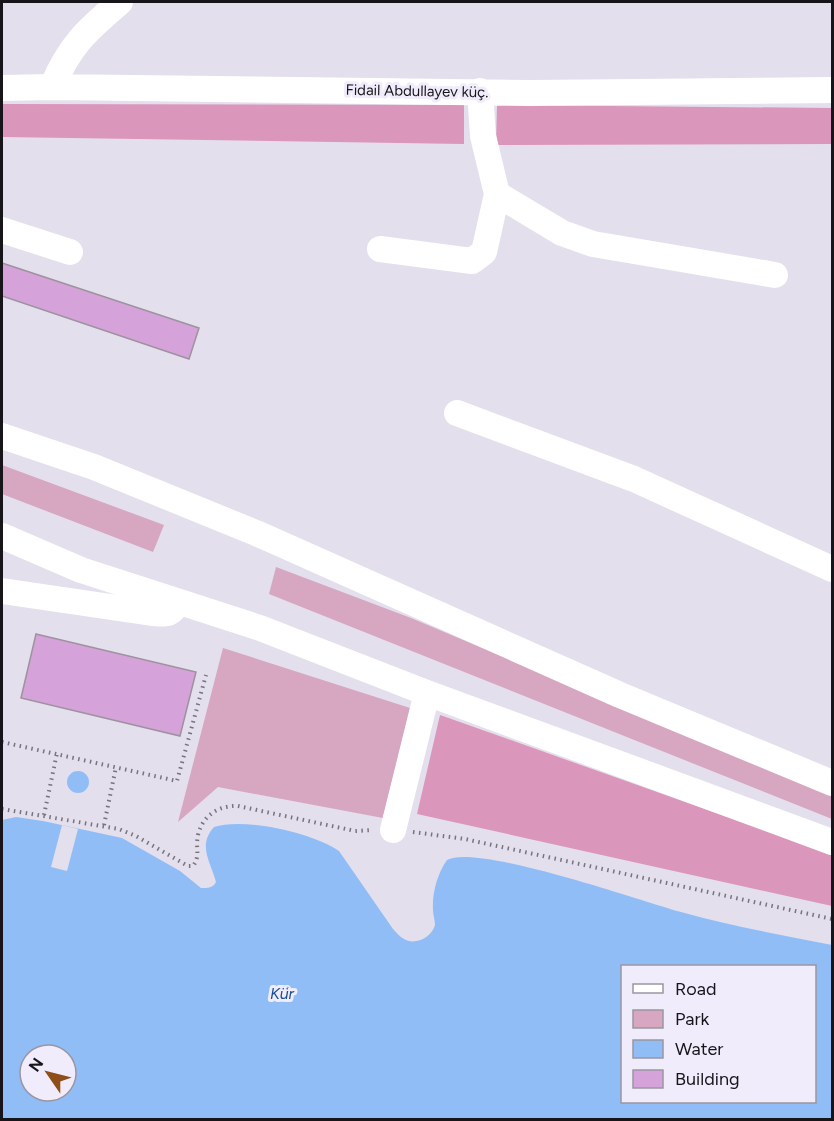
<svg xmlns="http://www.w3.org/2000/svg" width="834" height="1121" font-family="Figtree,sans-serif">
  <rect width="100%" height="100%" fill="#e3dfed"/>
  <!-- green -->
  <path fill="#d7a6c0" d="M2 465 164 525 153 552 2 494Z
    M276 567 411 618 832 796V819L269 594Z
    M223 648 410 708 383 818 218 787 178 822Z"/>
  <!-- forest -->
  <path fill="#db96bb" d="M2 104 464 105V144L2 137Z
    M497 105 832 108V144L496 145Z
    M440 715 832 854V906L417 814Z"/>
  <!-- water -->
  <path fill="#91bdf7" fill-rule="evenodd" d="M67 782a11 11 0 1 1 22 0a11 11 0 1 1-22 0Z
    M16 817 43 821 122 838 180 871 201 888C208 888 213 888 216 882 211 862 197 846 214 827 244 817 313 833 339 851L393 929C396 932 400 937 404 939 415 946 432 937 435 925 435 920 433 915 433 910 432 894 437 874 447 860 476 843 641 901 681 912 730 926 782 935 832 945V1119L2 1120V820ZM622 966H814V1102H622ZM30 1055H66V1091H30Z"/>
  <!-- pier -->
  <path fill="#e3dfed" d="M62 825 78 829 67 871 51 867Z"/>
  <!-- building -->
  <path fill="#d5a2da" stroke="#9d939e" stroke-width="1.5" d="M2 263 199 328 189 359 2 296Z
    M36 634 196 672 180 736 21 698Z"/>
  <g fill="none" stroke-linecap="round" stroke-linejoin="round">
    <!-- path -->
    <path stroke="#77747e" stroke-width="4" stroke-dasharray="1.5 4.5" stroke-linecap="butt" d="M2 742 177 781 206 675
      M2 809 119 829 136 836 188 866H193C199 858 197 852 197 843 198 819 216 805 238 806L355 831 373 830
      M44 815 57 753
      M104 825 116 767
      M413 832 465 839 832 919"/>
    <!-- minor -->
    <path stroke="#fff" stroke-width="26" d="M52 87C70 45 86 31 120 2
      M2 88 52 87 529 93 832 90
      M480 91 483 136 497 194 562 233 593 244 775 275
      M2 230 70 252
      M380 249 472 261 484 252 497 194
      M457 413 634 479 832 569
      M2 436 94 467 256 533 620 695 832 783
      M2 536 81 570 260 628 427 693 832 842
      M2 591 152 613C166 614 171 616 178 602
      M393 830 427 693"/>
  </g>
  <g text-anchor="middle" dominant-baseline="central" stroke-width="6" stroke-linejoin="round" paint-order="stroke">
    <!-- street labels -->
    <g font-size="15" fill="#17151a" stroke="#f1ecfb">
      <text transform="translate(417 91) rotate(1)">Fidail Abdullayev küç.</text>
    </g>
    <!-- water labels -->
    <g font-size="16" font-style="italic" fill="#144d91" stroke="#f1ecfb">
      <text x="282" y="993">Kür</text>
    </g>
  </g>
  <!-- border -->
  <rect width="834" height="1121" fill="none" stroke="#17151a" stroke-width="6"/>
  <!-- legend -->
  <rect x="621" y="965" width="195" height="138" fill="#f1ecfb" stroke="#9a96a1" stroke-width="1.5"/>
  <rect x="633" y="984" width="30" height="9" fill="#ffffff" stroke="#9a96a1" stroke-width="1.5"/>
  <text x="675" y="995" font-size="18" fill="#17151a">Road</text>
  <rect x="633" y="1010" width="30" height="18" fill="#d7a6c0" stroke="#9a96a1" stroke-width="1.5"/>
  <text x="675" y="1025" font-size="18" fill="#17151a">Park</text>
  <rect x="633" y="1040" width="30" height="18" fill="#91bdf7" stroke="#9a96a1" stroke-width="1.5"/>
  <text x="675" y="1055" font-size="18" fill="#17151a">Water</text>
  <rect x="633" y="1070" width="30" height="18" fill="#d5a2da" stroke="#9a96a1" stroke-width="1.5"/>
  <text x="675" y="1085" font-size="18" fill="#17151a">Building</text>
  <!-- north arrow -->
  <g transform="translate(48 1073) rotate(305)"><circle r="28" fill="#f1ecfb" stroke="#9a96a1" stroke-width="1.5"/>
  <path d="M0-4.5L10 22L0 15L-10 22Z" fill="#8e4d19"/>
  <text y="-9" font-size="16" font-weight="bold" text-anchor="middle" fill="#17151a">N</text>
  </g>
</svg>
